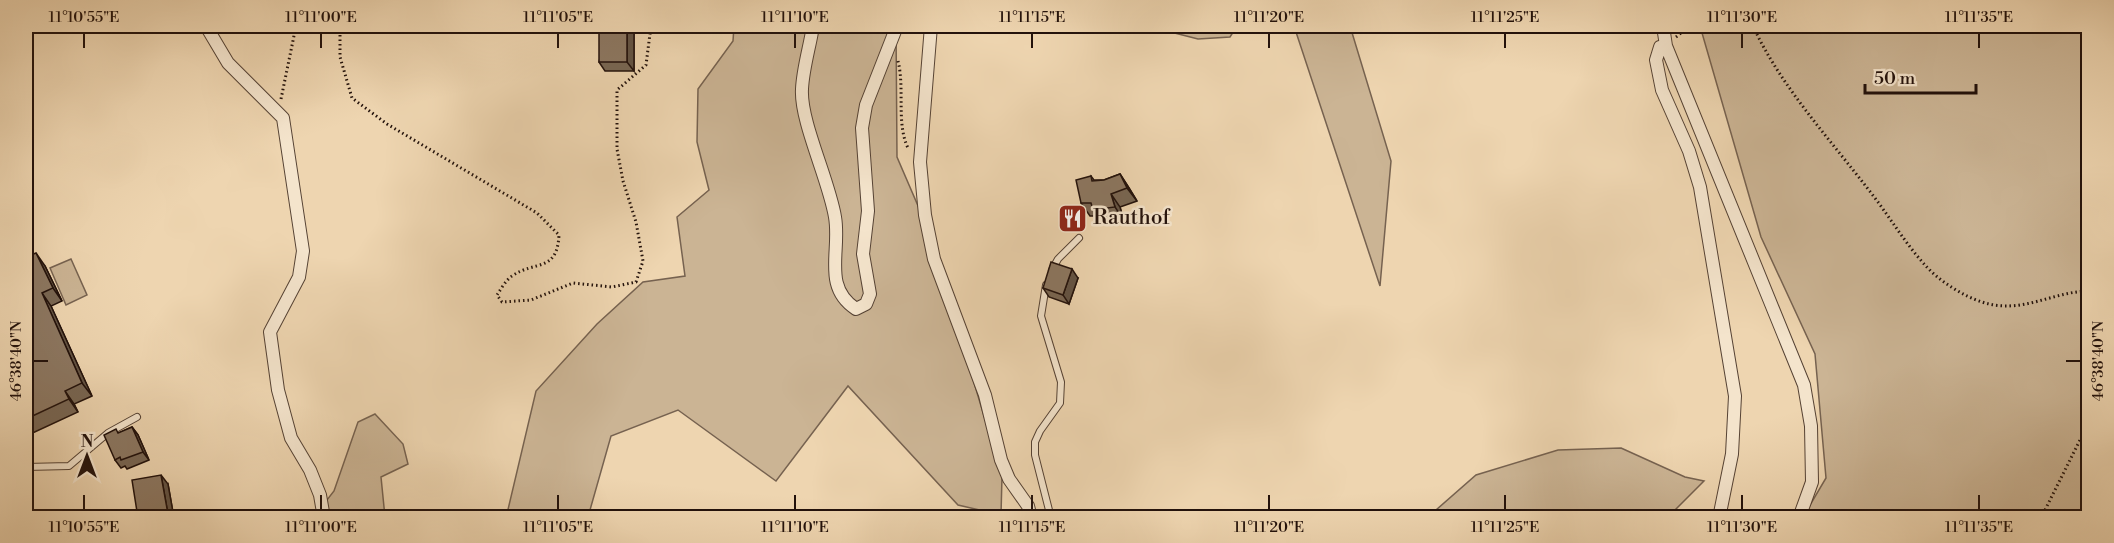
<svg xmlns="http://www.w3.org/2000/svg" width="2114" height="543" font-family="'Libre Bodoni',serif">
  <rect width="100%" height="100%" fill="#eed5b0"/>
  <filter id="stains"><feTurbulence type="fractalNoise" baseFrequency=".00333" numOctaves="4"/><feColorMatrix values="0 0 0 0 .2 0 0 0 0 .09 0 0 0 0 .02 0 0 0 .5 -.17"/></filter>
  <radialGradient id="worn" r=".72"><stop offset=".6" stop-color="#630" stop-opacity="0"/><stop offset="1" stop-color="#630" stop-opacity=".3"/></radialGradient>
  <!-- green -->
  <path fill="#cbb494" stroke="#766250" stroke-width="1.5" d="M734 26H896L897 157 928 229 1002 476 1001 515 958 505 848 386 776 481 678 410 611 436 588 517 506 518 536 391 597 324 643 282 685 276 677 217 709 190 697 142 698 89 733 41Z
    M1147 26H1237L1230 37 1198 39Z
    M1294 26H1350L1391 161 1380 286Z
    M1700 26H2088V517H1803L1826 478 1815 354 1761 237Z
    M71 259 87 295 66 305 50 268Z
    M375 414 403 444 408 464 381 477 385 517 313 518 334 491 358 422Z
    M1621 448 1685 477 1704 481 1668 517H1428L1476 475 1558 450Z"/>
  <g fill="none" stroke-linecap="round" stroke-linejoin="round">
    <defs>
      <path id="lane" d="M1052 270 1058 259 1079 238
        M1046 285 1041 316 1061 382 1060 403 1040 431 1035 442V455L1051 518
        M26 467 69 466 108 433 137 417"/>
      <path id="street" d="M206 26 228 63 283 118 303 251 299 277 270 332 278 390 291 438 310 470 320 495 324 518
        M813 26C810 46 803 68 802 89 800 121 829 180 835 217 841 251 822 287 856 309L866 304 870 294 863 254 868 211 862 128 866 105 897 26
        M931 26 920 162 925 215 934 259 985 395 1001 460 1009 479 1028 506 1031 518
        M1663 26 1666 46 1804 385 1811 426 1812 482 1799 518
        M1666 46 1660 47 1656 60 1662 90 1689 151 1700 187 1735 396 1732 454 1719 518"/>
    </defs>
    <!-- lane casing -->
    <use href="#lane" stroke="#554234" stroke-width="8"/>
    <!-- street casing -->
    <use href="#street" stroke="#554234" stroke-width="14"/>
    <!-- path -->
    <path stroke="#22110b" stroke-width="3" stroke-dasharray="1.5 3" stroke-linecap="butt" d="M340 26V57L352 98 387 124 537 213 559 235C557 273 535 260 512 276 506 280 501 289 497 295L502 302 531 300 573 283 612 287 636 282 643 261 636 222 623 181 617 149V90L646 65 651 26
      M1753 26C1780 85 1828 137 1868 189 1888 214 1904 242 1925 265 1939 281 1963 296 1982 302 2021 315 2051 292 2088 291
      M1676 37 1681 33 1683 26
      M898 61C905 89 896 123 908 148
      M281 99 296 26
      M2041 518 2088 424"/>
    <!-- lane -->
    <use href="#lane" stroke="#f4e4cc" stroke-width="6"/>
    <!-- street -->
    <use href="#street" stroke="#f4e4cc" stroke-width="12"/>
  </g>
  <!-- wall -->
  <path fill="#786653" stroke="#22110b" stroke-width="1.5" d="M608 26H639H634V71H605L599 62Z
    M1120 174 1129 188 1137 201 1120 207 1124 221 1102 224 1097 216H1090L1081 203 1091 176 1094 180H1104Z
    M26 257 45 266 62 301 51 306 92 396 74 404 78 412 26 436Z
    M1078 278 1069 304 1049 297 1043 288Z
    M132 427 138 435 149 460 127 469 125 466 121 468 115 460 119 433Z
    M168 484 174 518H138Z"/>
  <!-- shaded-wall -->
  <path fill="#625344" stroke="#22110b" stroke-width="1.5" d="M627 26H634V71L627 62Z
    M1120 174 1129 188 1137 201 1127 188Z
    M1111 194 1120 207 1124 221 1115 207Z
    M36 253 45 266 62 301 53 288Z
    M1072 269 1078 278 1069 304 1063 295Z
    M42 293 51 306 92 396 82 383Z
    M65 391 74 404 78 412 69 399Z
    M132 427 138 435 149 460 143 452Z
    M161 475 168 484 174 518H171L168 514Z"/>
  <!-- building -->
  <path fill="#8c7761" stroke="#22110b" stroke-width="1.5" d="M608 26H627V62H599V30H608Z
    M1120 174 1127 188 1111 194 1115 207 1093 210 1091 203H1081L1076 180 1091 176 1092 181 1104 180Z
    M36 253 53 288 42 293 82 383 65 391 69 399 26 419V257Z
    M1051 262 1072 269 1063 295 1043 288Z
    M132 427 143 452 121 460 120 457 115 460 104 435 116 429 118 433Z
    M161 475 168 514 148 518H138L132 480Z"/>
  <!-- ticks -->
  <path fill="none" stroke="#22110b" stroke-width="2" d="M84 33V48M321 33V48M558 33V48M795 33V48M1032 33V48M1269 33V48M1505 33V48M1742 33V48M1979 33V48M33 361H48M2066 361H2081M84 495V510M321 495V510M558 495V510M795 495V510M1032 495V510M1269 495V510M1505 495V510M1742 495V510M1979 495V510"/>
  <!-- icons -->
  <defs>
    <symbol id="restaurant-square" viewBox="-11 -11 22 22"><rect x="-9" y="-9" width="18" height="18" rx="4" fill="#8f2418" stroke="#f4e4cc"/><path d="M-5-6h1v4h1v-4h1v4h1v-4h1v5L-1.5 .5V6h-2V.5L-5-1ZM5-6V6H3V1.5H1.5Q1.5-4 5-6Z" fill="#fff"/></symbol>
  </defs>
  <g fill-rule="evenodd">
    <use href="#restaurant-square" x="1056" y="202" width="33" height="33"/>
  </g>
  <g text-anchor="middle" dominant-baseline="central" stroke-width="5" stroke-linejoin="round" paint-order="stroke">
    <!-- poi labels -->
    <g font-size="21" fill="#22110b" stroke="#f4e4cc" text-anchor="start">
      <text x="1093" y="218">Rauthof</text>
    </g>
  </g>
  <!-- margin -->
  <rect width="2114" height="543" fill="none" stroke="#eed5b0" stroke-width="66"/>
  <!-- north arrow -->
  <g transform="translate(87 456)" stroke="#f4e4cc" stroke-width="4.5" paint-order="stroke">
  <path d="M0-4.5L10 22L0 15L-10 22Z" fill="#22110b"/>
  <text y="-9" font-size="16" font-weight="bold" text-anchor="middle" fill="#22110b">N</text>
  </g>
  <!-- scale -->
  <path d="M1865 84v9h111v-9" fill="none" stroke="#22110b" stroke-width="3"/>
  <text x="1874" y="84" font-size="18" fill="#22110b" stroke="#f4e4cc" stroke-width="4.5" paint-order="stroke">50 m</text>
  <rect x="33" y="33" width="2048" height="477" fill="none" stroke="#22110b" stroke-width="2"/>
  <g font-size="15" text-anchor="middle" fill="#22110b">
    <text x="84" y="22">11°10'55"E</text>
    <text x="321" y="22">11°11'00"E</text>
    <text x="558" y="22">11°11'05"E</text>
    <text x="795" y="22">11°11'10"E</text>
    <text x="1032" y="22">11°11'15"E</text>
    <text x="1269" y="22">11°11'20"E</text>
    <text x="1505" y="22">11°11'25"E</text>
    <text x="1742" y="22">11°11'30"E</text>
    <text x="1979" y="22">11°11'35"E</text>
    <text transform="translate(16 361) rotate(-90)" y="5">46°38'40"N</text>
    <text transform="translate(2098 361) rotate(-90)" y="5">46°38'40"N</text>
    <text x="84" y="532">11°10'55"E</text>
    <text x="321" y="532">11°11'00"E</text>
    <text x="558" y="532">11°11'05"E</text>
    <text x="795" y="532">11°11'10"E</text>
    <text x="1032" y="532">11°11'15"E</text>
    <text x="1269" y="532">11°11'20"E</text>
    <text x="1505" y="532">11°11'25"E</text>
    <text x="1742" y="532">11°11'30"E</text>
    <text x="1979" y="532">11°11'35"E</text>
  </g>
  <rect width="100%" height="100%" filter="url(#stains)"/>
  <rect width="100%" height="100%" fill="url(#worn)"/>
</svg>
